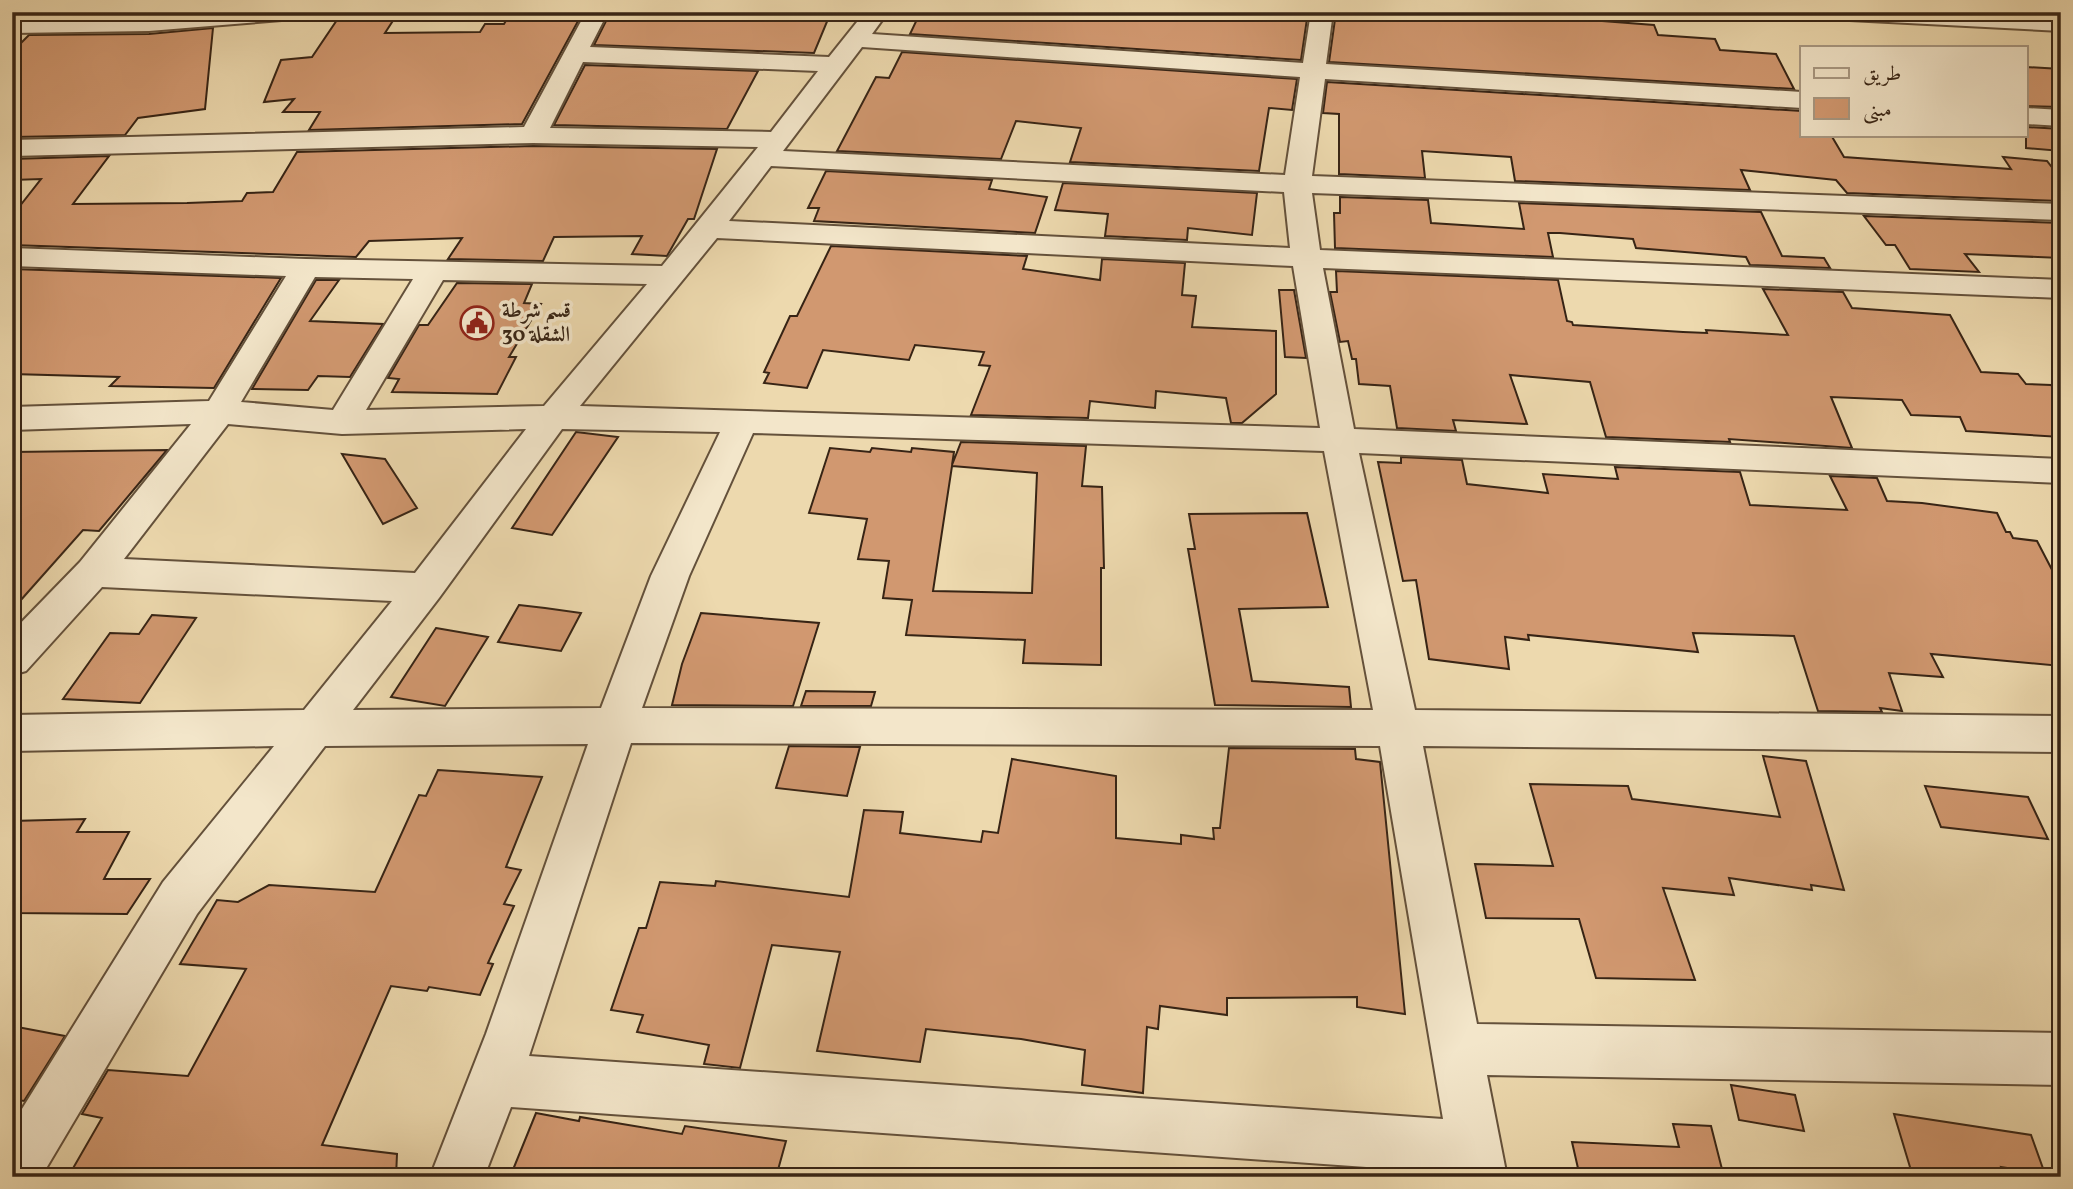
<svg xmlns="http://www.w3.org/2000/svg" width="2073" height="1189" font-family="Vollkorn,Amiri,serif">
  <rect width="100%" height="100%" fill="#edd9ae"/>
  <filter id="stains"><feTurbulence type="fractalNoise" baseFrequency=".00286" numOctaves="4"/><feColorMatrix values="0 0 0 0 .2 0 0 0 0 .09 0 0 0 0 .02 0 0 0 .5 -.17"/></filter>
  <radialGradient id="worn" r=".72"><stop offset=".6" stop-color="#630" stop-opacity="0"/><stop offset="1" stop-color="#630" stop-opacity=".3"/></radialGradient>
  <!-- building -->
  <path fill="#d19870" stroke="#372415" stroke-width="2" fill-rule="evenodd" d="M53 12H174L50 16Z
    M511 12H583L522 124 309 130 320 112H283L294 99 264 102 281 60 312 57 339 17 396 16 385 33 480 32 485 24H504Z
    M766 12H831L814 53 594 45 606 21H650L654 14 757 18 764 17Z
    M956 12H1308L1301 60 910 34 920 13 956 16Z
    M1336 12H1484L1654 25 1658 35 1715 39 1720 50 1776 54 1794 89 1329 62Z
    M213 28 205 109 138 118 125 135 12 137V52L29 35 149 34Z
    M902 52 1297 79 1292 110 1269 108 1259 171 1070 162 1081 128 1016 121 1001 159 837 151 876 77 889 78Z
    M585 65 758 71 727 129 554 125Z
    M2026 67 2061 69V107L2026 106Z
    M1327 82 1802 111V135H1831L1844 157 2011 169 2003 157 2047 161 2061 179V201L1847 193 1836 180 1741 170 1750 190 1515 181 1511 157 1422 151 1425 178 1339 174V114L1323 113Z
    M2026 127 2061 129V151L2026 148Z
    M533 146 717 149 694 219H688L667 256 632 254 642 236 554 237 543 261 448 259 462 238 369 241 356 257 12 245V216L41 179 12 180V159L109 156 73 204 187 203 242 201 247 193 273 192 297 152Z
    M826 171 992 180 989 189 1047 197 1035 233 814 221 819 208H808Z
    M1063 183 1257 193 1252 235 1188 228 1187 240 1105 236 1108 214 1055 210Z
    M1340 197 1428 200 1431 223 1524 229 1519 203 1761 212 1782 256 1824 258 1830 268 1750 265 1746 257 1636 248 1633 239 1560 233H1548L1553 257 1335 248 1334 213H1340Z
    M1864 216 2061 223V258L1965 254 1979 272 1910 269 1895 245H1886Z
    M831 246 1027 256 1023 269 1100 280 1102 259 1185 263 1182 295 1196 296 1192 327 1276 331V394L1242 423H1231L1226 398 1156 391 1155 408 1090 401 1088 418 971 415 990 366 979 365 984 352 915 345 909 360 823 350 807 388 764 383 769 373 764 372 790 316H797Z
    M12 269 281 278 214 388 110 386 119 377 12 374Z
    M1336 271 1558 280 1567 321 1572 322 1573 325 1683 332 1707 333 1706 330 1788 335 1763 289 1843 292 1852 308 1950 315 1981 372 2018 374 2026 384 2051 385 2061 399V437L1966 431 1960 417 1911 415 1902 400 1831 397 1852 448 1729 439 1730 442 1606 437 1590 382 1510 375 1527 424 1453 420 1456 431 1397 428 1390 386 1359 384 1356 359H1352L1348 341 1340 342 1330 292H1337Z
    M316 280H339L310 321 383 324 350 377 318 376 308 390 252 389Z
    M457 283 532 284 524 303 541 304 509 357H516L497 394 392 392 399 379 388 378 419 325H428Z
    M1279 290H1294L1306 358 1285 357Z
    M576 432 618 437 552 535 512 528Z
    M961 442 1086 446 1082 486 1102 487 1104 568H1101V665L1023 663 1025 640 906 635 912 600 883 598 889 561 858 559 867 519 809 513 830 448 870 452 872 448 911 452 912 448 954 452 952 465ZM952 466 1037 473 1032 593 933 591Z
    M167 450 99 531 83 530 12 610V452Z
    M342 454 385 459 417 508 383 524Z
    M1401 457 1462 460 1467 484 1548 493 1543 474 1618 479 1615 467 1740 472 1750 505 1847 510 1830 476 1877 478 1887 501 1922 503 1997 513 2006 532H2010L2013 538 2037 541 2061 587V666L1931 654 1943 677 1889 673 1902 711 1880 708 1882 712 1818 711 1794 636 1693 633 1698 652 1528 635 1529 640 1505 637 1509 669 1429 659 1416 580 1403 581 1378 462 1401 463Z
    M1307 513 1328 607 1239 609 1252 681 1349 687 1351 707 1215 705 1188 549H1195L1189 514Z
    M519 605 545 608 581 613 561 651 498 642Z
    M701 613 819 623 793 706 672 705 682 664Z
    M152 615 196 618 140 703 63 699 110 633 139 634Z
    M436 628 488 637 445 706 391 697Z
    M806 691 875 692 871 706H801Z
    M789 746 860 747 847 796 776 788Z
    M1229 748 1355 749 1356 759 1380 762 1405 1014 1357 1007V997L1227 998V1015L1160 1006 1158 1029 1147 1027 1143 1093 1082 1085 1085 1050 1021 1039 926 1029 920 1062 817 1051 840 952 772 945 740 1068 704 1064 709 1045 637 1032 643 1015 611 1010 639 928H646L660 882 715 886 716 881 849 897 864 810 903 812 900 833 981 842 983 831 998 833 1012 759 1116 776V838L1181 844V835L1214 839 1213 828H1220Z
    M1763 756 1806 761 1844 890 1811 885 1812 890 1729 878 1734 895 1663 888 1695 980 1596 978 1579 919 1486 918 1475 864 1553 866 1530 784 1628 786 1632 799 1780 817Z
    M438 770 542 777 506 867 521 870 504 904 514 906 488 963 493 964 480 995 429 987 427 991 391 986 322 1145 397 1154 396 1177H68L102 1118 82 1114 108 1070 188 1076 246 969 180 964 217 900 238 902 269 885 375 892 419 795 426 796Z
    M1925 786 2028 797 2048 839 1941 827Z
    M85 819 77 832H129L104 879H150L127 914 12 913V821Z
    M12 1026 65 1036 24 1101 12 1099Z
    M1731 1085 1795 1095 1804 1131 1739 1120Z
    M536 1113 579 1121 580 1117 682 1134 685 1126 786 1141 776 1177H510Z
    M1894 1114 2031 1135 2045 1174 2001 1167 2004 1177H1913Z
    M1673 1124 1711 1126 1724 1177H1580L1572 1142 1679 1147Z"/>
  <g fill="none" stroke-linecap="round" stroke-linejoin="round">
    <defs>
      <path id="minor" d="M208 12H305L302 17 294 19 149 31 12 33V19L149 17Z
        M586 12H608L590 47 829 57 865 12H888L872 34 1303 63 1311 12H1333L1326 64 1802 92V108L1325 79 1312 176 2061 204V220L1312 193 1320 250 2061 280V298L1323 268 1354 429 2061 459V483L1359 453 1415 710 2061 716V752L1423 746 1477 1024 2061 1033V1085L1487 1075 1507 1177H1453L1452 1173 511 1107 484 1177H430L486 1034 588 744 325 746 197 914 41 1177H12V1125L163 882 274 746 12 751V715L304 710 392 601 102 587 26 671 12 675V632L80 562 191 424 12 430V407L209 401 286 276 12 266V248L306 259 662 266 758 147 533 143 12 156V140L524 127ZM862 47 1300 77 1285 175 783 151ZM583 62 818 71 771 132 550 128ZM771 166 1284 192 1290 248 729 221ZM717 238 1293 266 1320 428 580 406ZM315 277 413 279 333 410 241 402ZM443 280 647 284 544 406 366 410ZM228 424 342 434 526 429 415 573 124 559ZM562 429 720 432 651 576 601 708 353 710 439 598ZM753 433 1324 451 1373 710 642 708 689 576ZM631 743 1380 746 1443 1119 529 1056Z
        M1819 12H1967L2061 17V31L1830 19 1822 17Z
        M2026 108 2061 110V126L2026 124Z"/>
    </defs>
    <!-- minor casing -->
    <use href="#minor" stroke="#64513b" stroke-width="4"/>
    <!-- minor -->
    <use href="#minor" fill="#f3e6ca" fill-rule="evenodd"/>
  </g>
  <!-- icons -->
  <defs>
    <symbol id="civic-ring" viewBox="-11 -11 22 22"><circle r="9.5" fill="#f3e6ca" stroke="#8f2418" stroke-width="1.5"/><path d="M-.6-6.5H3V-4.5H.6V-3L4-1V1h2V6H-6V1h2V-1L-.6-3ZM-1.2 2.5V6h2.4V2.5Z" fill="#8f2418"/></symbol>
  </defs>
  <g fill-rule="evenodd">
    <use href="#civic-ring" x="458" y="304" width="38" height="38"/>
  </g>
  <g text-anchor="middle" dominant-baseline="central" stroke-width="7" stroke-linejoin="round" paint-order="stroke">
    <!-- poi labels -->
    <g font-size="21" font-weight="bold" fill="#372415" stroke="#f3e6ca" text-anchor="start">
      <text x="502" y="311">قسم شرطة<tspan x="502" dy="24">الشقلة 30</tspan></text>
    </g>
  </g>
  <!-- margin -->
  <rect width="2073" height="1189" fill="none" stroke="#edd9ae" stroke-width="42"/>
  <rect x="14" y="14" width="2045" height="1161" fill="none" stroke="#372415" stroke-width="3.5"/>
  <rect x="21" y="21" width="2031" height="1147" fill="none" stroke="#372415" stroke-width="2"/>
  <!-- legend -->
  <rect x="1800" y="46" width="228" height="91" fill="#f3e6ca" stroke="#a89882" stroke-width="2"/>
  <rect x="1814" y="68" width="35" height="10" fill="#f3e6ca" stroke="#a89882" stroke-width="2"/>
  <text x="1863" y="80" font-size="21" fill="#372415">طريق</text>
  <rect x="1814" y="98" width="35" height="21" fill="#d19870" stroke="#a89882" stroke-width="2"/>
  <text x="1863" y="116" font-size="21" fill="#372415">مبنى</text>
  <rect width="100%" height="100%" filter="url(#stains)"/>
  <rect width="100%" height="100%" fill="url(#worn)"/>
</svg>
